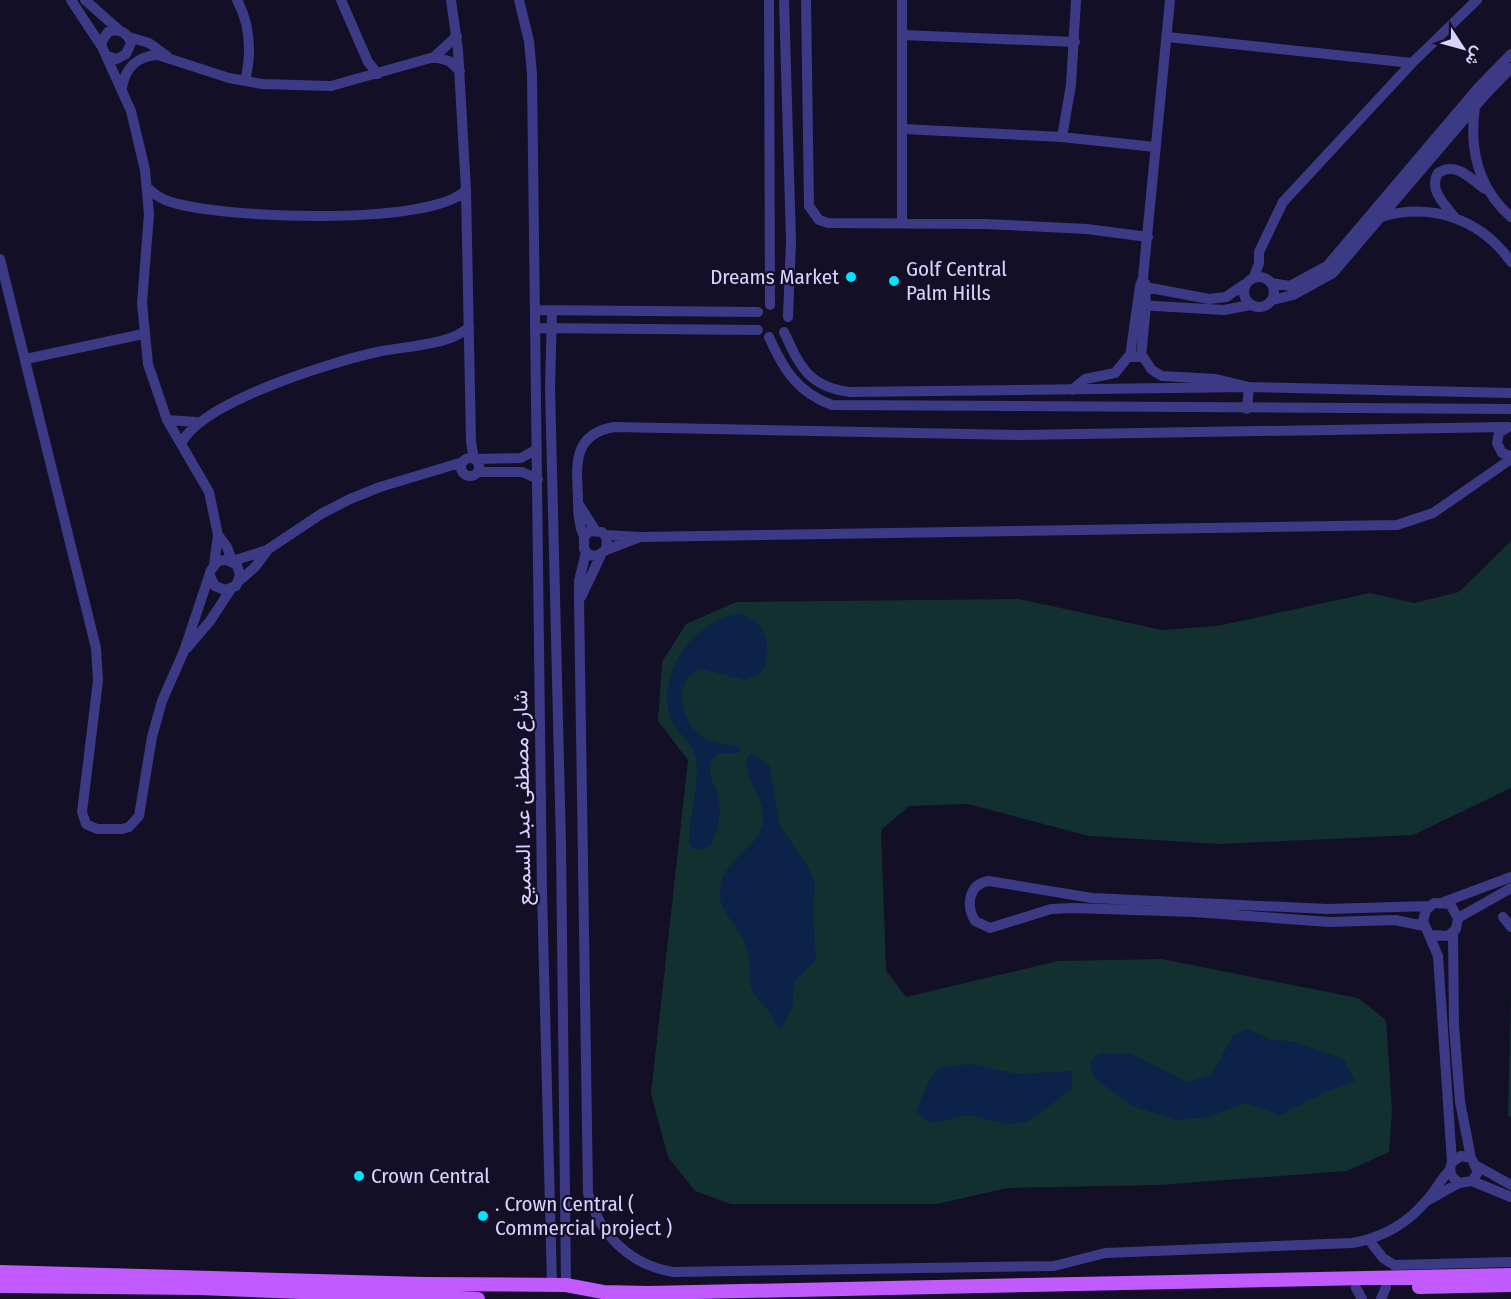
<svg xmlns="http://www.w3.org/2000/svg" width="1511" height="1299" font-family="'Fira Sans Condensed',Vazirmatn,sans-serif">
  <rect width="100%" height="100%" fill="#130f26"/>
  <!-- green -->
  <path fill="#12302f" d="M1511 541V788L1413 835 1220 844 1089 836 968 804 909 806 881 830 886 970 906 997 1058 961 1162 959 1358 998 1386 1020 1392 1111 1389 1152 1347 1171 1159 1185 1007 1188 937 1204H731L695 1191 668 1157 651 1094 688 760 658 721 662 662 686 624 736 602 1019 599 1162 630 1217 626 1370 593 1414 603 1459 592Z
    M1511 995V1117L1508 1116Z"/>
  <!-- water -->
  <path fill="#0c2248" d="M739 614C768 619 775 654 759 675L744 680 701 669C672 679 680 721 701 736 713 743 725 745 738 746L741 750 738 753H719L712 759C707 774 713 781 718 795 722 809 718 834 710 846L698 850 692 847 689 841C689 814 700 786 696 759 693 742 675 732 670 716 657 672 695 619 739 614Z
    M752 753 770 766 780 826 807 865 815 883 813 915 816 960 795 981 792 1008 781 1029C774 1026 773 1018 769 1011 763 1004 755 999 752 990 747 975 752 960 746 945 737 921 712 909 722 879 730 857 762 844 763 820 765 797 746 781 746 759Z
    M1247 1029 1269 1039 1294 1042 1344 1059 1355 1081 1328 1091 1280 1115 1245 1103 1207 1117 1177 1120 1135 1107 1094 1078 1090 1062 1099 1053H1129L1187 1082 1211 1075 1233 1036Z
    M972 1064 1017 1074 1072 1071V1089L1028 1121 1007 1124 969 1115 931 1123 916 1112 926 1086 939 1067Z"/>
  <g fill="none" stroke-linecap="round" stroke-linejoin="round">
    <!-- minor -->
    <path stroke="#3d3a85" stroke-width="10" d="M71 0 102 47
      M85 0 119 30
      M237 0C251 26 252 52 245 81
      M341 0 368 62 378 74
      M451 0 458 50 466 190 471 442 474 459
      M519 0 529 41 532 74 542 892 552 1285
      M769 0 770 305
      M784 0 791 241 788 317
      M806 0 809 206 819 220 828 223 985 224 1087 229 1148 237
      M903 35 1075 42
      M129 37 149 43 167 56
      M1167 37 1412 63
      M107 56 117 59 126 54 131 43C127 32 119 28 108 32L102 41V47L131 111 145 170 149 214 142 303 148 364 167 420 209 492 218 535 214 565
      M434 57 449 61 460 71
      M122 88C125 68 137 56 158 55L229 78 262 84 331 86 434 57 457 36
      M1475 107C1469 149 1478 188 1511 217
      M903 129 1062 137 1155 147
      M1062 137 1071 85 1076 0
      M147 187C152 192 158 197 165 200 213 219 432 227 466 190
      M1381 217C1431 202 1481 219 1511 262
      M1455 218C1445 204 1428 190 1438 173 1456 161 1471 179 1485 189
      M902 223V0
      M0 259 96 648 98 681 82 812 86 824 97 829H122L129 827 139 816 152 737 162 701 184 651 211 570 218 561 227 560 237 565 240 575 236 586 225 590 215 586 210 576
      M1244 292a15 15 0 1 1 30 0a15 15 0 1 1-30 0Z
      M1254 277 1259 263V252L1283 202 1412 63 1477 0
      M1271 283 1290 286 1327 266 1478 88 1511 54
      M1140 286 1209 299 1226 297 1245 284
      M1273 300 1293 295 1333 273 1485 95 1511 68
      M1138 305 1224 310 1250 305
      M535 310 758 312
      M552 311 550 387 561 845 566 1285
      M535 328 758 330
      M784 332C800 367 809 387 850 392L1249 387 1511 393
      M769 337C783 369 798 393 832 405L1511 409
      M1130 357 1140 286 1143 278 1170 0
      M1141 357 1146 306 1145 283
      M26 359 143 334
      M1072 390 1085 379 1115 373 1128 357H1143L1152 370 1162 376 1216 379 1249 387 1247 409
      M167 420 196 422
      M1508 427 1499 433 1497 443 1502 453 1511 456
      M181 444C200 402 332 362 377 352 404 346 449 346 469 327
      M461 467a9 9 0 1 1 18 0a9 9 0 1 1-18 0Z
      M475 459 521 458 537 449
      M478 472H522L538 479
      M578 503 595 530
      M218 535 227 547 232 561
      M605 535 641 537 1397 525 1433 513 1511 459
      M584 537C578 523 578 511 578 496 576 462 574 434 614 427L1021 435 1506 427
      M606 550 607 538 602 532 590 531 584 537V549L589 555 597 556 606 550 640 537
      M586 552 579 581V600L588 1193C600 1235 630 1265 673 1272L1054 1266 1105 1253 1352 1243C1381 1238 1407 1224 1426 1201 1435 1192 1440 1180 1449 1171
      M233 561 267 550 321 514 350 499 380 487 463 462
      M239 581 255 567 267 551
      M581 597 601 555
      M187 648 210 621 231 589
      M1444 902 1511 877
      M1503 917 1511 927
      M1458 918 1511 888
      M1424 926 1395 920 1329 922 1194 912 1074 908 1051 909 990 928 975 921C966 906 968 884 989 881L1092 898 1327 909 1429 906
      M1453 933 1454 1026 1460 1102 1471 1158 1478 1172 1472 1181 1459 1183C1451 1177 1448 1171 1452 1162L1461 1156 1471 1158
      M1431 935 1448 936 1456 929 1458 918 1450 904 1434 903 1426 910 1423 921 1438 956 1452 1162
      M1477 1166 1511 1185
      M1472 1181 1511 1197
      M1427 1201 1459 1183
      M1369 1240 1383 1258 1394 1265 1511 1262
      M1356 1288 1362 1299
      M1381 1299 1386 1287"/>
    <!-- major -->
    <path stroke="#c25bff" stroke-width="14" d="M0 1272 424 1284 566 1285 603 1292 649 1293 1511 1275
      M0 1286 199 1288 478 1299
      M1419 1287 1511 1285"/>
  </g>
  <!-- markers -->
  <g fill="#00e5ff" stroke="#130f26" stroke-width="2">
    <circle cx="851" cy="277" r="6"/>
    <circle cx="894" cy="281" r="6"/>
    <circle cx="359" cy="1176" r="6"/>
    <circle cx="483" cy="1216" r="6"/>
  </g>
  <g text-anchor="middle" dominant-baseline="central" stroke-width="4.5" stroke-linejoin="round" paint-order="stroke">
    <!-- poi labels -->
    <g font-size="21" fill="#d9d4ff" stroke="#130f26" text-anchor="start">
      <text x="906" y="269">Golf Central<tspan x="906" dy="24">Palm Hills</tspan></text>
      <text x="839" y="277" text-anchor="end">Dreams Market</text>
      <text x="371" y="1176">Crown Central</text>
      <text x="495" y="1204">. Crown Central (<tspan x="495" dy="24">Commercial project )</tspan></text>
    </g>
    <!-- street labels -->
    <g font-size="21" fill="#d9d4ff" stroke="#130f26">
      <text transform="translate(522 798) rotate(-91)">شارع مصطفى عبد السميع</text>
    </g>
  </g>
  <!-- north arrow -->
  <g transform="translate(1463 48) rotate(126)" stroke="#130f26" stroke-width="4.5" paint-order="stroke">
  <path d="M0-4.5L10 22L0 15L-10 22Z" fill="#d9d4ff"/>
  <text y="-9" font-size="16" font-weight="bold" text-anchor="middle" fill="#d9d4ff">ش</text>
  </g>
</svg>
